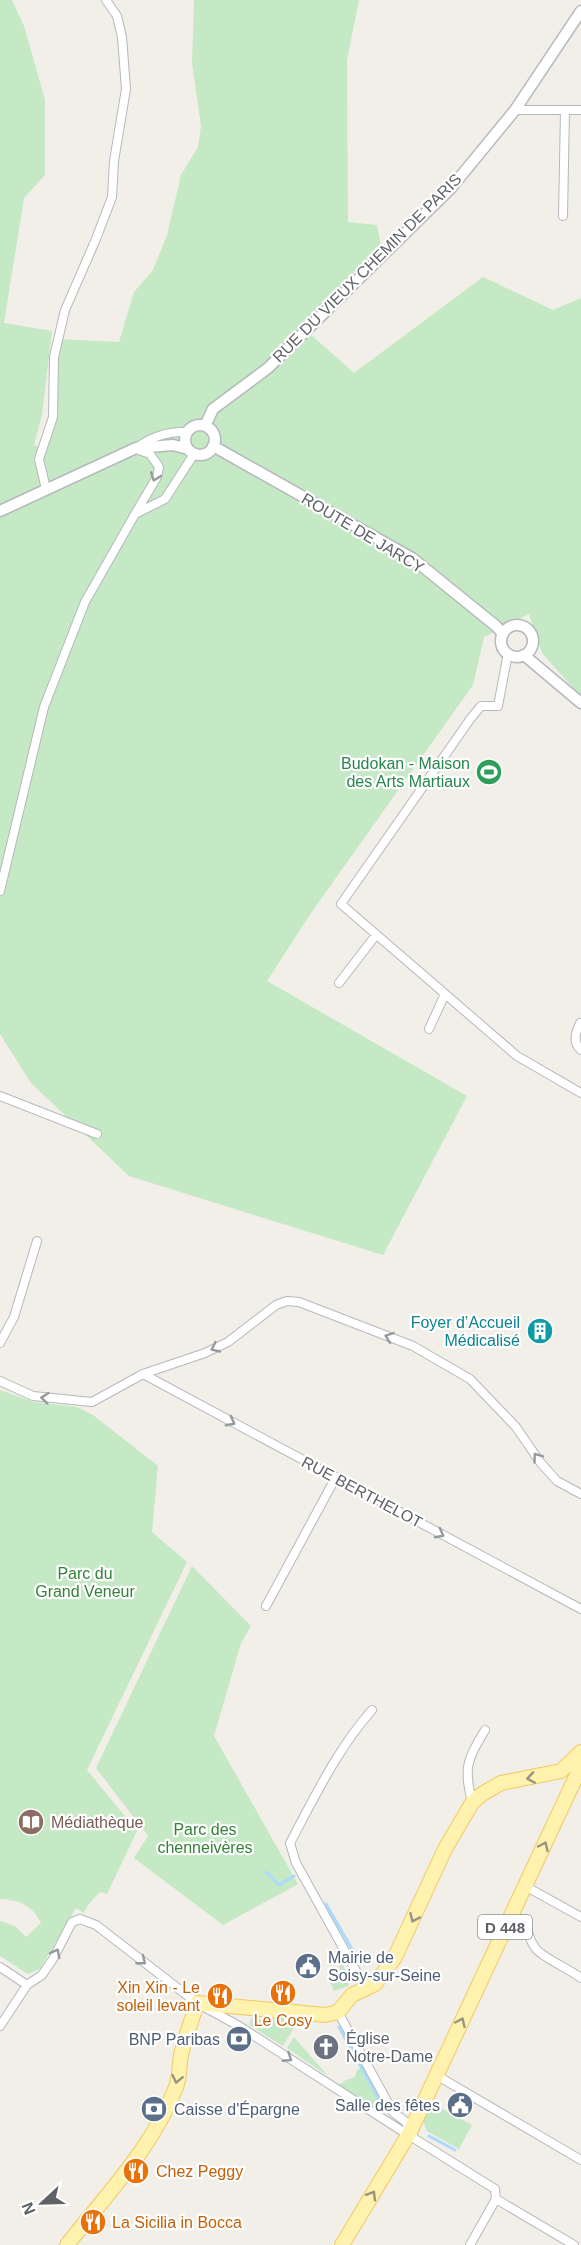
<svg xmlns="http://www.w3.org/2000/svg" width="581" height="2245" font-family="Arial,sans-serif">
  <rect width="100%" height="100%" fill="#f1efe8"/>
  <!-- green -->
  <path fill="#c5e8c5" d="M0 0H12L24 26 45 100V175L24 198 4 323 52 331 42 415 34 445 42 448 53 403 58 339 119 342 134 292 153 270 167 235 181 175 198 147 201 126 192 63 194 0H359L347 60 348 222 377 225 381 246 300 325 354 373 483 277 553 310 581 298V697L542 653 529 614 484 637 473 685 311 913 267 981 467 1096 383 1255 129 1176 31 1083 0 1034Z
    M0 1390 34 1402 77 1407 93 1415 158 1466 152 1532 187 1562 87 1770 137 1831 107 1894 100 1892 88 1905 84 1913 76 1908 40 1969 28 1974 0 1956V1921L15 1926 26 1937 41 1923C32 1905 20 1900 0 1899Z
    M192 1566 251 1626 241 1643 214 1736 298 1884 223 1925 134 1858 148 1836 96 1768Z
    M342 1964 351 1979 348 1986 334 1991 327 1976 340 1969 339 1966Z
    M268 2017 298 2021 283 2046 249 2025 251 2018 264 2019Z
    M294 2037 328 2076 287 2048Z
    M363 2066 382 2107V2110H379L339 2085 346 2080 355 2077 357 2070Z
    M432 2103 472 2125 459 2149 427 2131 423 2121Z"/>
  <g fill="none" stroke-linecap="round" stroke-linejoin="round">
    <!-- stream -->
    <path stroke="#aadaff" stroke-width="3" d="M266 1872 279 1885 294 1876
      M326 1904 360 1963
      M339 2027 380 2101
      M429 2136 455 2150"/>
    <defs>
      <path id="minor" d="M515 110H581
        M563 216 565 110
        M136 448C151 437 168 431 187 432
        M46 489 39 459 53 417 54 357 65 310 96 239 112 197 114 161 126 89 122 37 117 16 106 0
        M135 514 157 477 159 467 150 454 136 449
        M508 653 498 706H481L471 718 341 904 517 1056 581 1093
        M0 891 44 707 85 602 135 514 165 499 194 454
        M339 983 376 935
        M580 1023C576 1032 572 1042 581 1050
        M429 1029 445 994
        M0 1096 97 1134
        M0 1343 14 1317 37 1241
        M143 1374 581 1609
        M0 1381 33 1396 92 1402 143 1374 205 1353 228 1342 276 1305 287 1301 299 1302 413 1346 470 1379 516 1427 540 1462 557 1481 581 1494
        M266 1606 336 1477
        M472 1803C464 1767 466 1762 485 1730
        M525 1886 581 1917
        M511 1914C533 1923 524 1936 537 1950 546 1959 569 1969 581 1978
        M0 1967 27 1985
        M366 1989 296 1863 290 1843C314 1798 338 1748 372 1710
        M338 2012 393 2112 406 2122 410 2132 415 2139 495 2189 496 2199 574 2245
        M0 2026 27 1985 42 1975 53 1959 72 1922 80 1919 96 1925 197 2003 239 2026 388 2122 402 2131 410 2132
        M436 2075 581 2160
        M470 2245 496 2199"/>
      <path id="tertiary" d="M185 440a15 15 0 1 1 30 0a15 15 0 1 1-30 0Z
        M205 426 213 409 268 368 451 188 515 110 581 11
        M213 446 412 558 496 626 503 634
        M0 511 136 448 173 445 188 449
        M501 641a16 16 0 1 1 32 0a16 16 0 1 1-32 0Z
        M524 655 581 703"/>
      <path id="primary" d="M67 2245C106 2195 153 2147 176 2087 180 2077 179 2066 181 2055 185 2037 192 2020 197 2003L325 2015 338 2012 352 1995 375 1984 395 1957 445 1849 472 1803 482 1794 501 1783 561 1771 581 1752
        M342 2245 410 2132 581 1766"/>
    </defs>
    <!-- minor casing -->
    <use href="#minor" stroke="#b5b8bc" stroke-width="10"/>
    <!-- tertiary casing -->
    <use href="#tertiary" stroke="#b5b8bc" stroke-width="13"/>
    <!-- primary casing -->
    <use href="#primary" stroke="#f2c960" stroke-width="16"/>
    <!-- minor -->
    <use href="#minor" stroke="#fff" stroke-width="8"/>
    <!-- tertiary -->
    <use href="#tertiary" stroke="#fff" stroke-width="10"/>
    <!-- primary -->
    <use href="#primary" stroke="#fff2af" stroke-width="14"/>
  </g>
  <!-- one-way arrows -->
  <defs><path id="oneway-chevron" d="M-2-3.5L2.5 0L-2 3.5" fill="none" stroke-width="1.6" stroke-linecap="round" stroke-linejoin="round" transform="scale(1.5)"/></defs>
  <g stroke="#979a9d">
    <use href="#oneway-chevron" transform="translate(155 477) rotate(111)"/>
    <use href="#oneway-chevron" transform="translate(389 1337) rotate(-160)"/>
    <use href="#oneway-chevron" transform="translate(215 1348) rotate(155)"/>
    <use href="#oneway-chevron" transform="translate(45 1398) rotate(-174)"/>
    <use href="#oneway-chevron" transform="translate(231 1422) rotate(28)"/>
    <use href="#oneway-chevron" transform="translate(537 1457) rotate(-126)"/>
    <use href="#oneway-chevron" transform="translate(440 1534) rotate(28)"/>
    <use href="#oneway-chevron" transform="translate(56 1953) rotate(-62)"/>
    <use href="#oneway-chevron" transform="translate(142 1961) rotate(38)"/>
    <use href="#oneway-chevron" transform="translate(288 2058) rotate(33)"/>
  </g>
  <g stroke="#979581">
    <use href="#oneway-chevron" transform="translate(531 1778) rotate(171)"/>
    <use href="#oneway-chevron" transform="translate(544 1846) rotate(-65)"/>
    <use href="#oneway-chevron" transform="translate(414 1918) rotate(114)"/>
    <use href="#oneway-chevron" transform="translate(461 2022) rotate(-65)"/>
    <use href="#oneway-chevron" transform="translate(177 2079) rotate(102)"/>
    <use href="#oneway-chevron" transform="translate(372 2195) rotate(-59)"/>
  </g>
  <!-- icons -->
  <defs>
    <symbol id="stadium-disc" viewBox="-11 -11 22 22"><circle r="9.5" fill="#2e9e5b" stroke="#fff"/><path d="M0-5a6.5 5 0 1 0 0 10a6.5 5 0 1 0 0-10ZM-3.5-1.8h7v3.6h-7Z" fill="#fff"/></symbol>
    <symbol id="building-disc" viewBox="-11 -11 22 22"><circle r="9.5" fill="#0f9aa8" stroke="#fff"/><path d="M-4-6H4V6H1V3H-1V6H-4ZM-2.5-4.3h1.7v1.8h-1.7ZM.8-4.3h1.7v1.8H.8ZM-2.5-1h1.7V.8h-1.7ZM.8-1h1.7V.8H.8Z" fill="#fff"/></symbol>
    <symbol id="library-disc" viewBox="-11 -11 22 22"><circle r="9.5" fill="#8d6e63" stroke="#fff"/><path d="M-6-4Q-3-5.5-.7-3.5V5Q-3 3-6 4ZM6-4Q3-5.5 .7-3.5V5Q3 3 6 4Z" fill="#fff"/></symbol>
    <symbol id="civic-disc" viewBox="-11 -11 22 22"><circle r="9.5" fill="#5c6f8a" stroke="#fff"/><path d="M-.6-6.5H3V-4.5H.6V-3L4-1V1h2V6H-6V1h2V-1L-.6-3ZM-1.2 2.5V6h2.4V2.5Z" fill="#fff"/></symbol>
    <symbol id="restaurant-disc" viewBox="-11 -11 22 22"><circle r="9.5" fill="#e8710a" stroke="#fff"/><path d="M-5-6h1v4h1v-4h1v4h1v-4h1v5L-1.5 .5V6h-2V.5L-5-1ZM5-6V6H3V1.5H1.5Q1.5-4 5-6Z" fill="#fff"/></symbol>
    <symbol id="bank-disc" viewBox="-11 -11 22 22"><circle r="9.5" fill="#5c6f8a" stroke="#fff"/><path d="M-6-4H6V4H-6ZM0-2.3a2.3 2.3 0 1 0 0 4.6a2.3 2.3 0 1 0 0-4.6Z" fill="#fff"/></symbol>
    <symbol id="church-disc" viewBox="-11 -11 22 22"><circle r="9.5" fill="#6b7280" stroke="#fff"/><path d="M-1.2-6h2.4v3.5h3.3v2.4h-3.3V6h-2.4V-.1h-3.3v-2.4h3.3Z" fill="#fff"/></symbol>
  </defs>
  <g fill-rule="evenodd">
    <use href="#stadium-disc" x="474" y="757" width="30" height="30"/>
    <use href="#building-disc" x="525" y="1316" width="30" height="30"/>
    <use href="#library-disc" x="16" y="1807" width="30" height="30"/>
    <use href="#civic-disc" x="293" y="1951" width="30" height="30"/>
    <use href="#restaurant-disc" x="268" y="1978" width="30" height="30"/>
    <use href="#restaurant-disc" x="205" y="1981" width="30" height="30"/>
    <use href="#bank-disc" x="224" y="2024" width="30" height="30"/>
    <use href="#church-disc" x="311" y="2032" width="30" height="30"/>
    <use href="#civic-disc" x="445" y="2090" width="30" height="30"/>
    <use href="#bank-disc" x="139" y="2094" width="30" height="30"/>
    <use href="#restaurant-disc" x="121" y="2156" width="30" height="30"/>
    <use href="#restaurant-disc" x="78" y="2207" width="30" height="30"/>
  </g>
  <g text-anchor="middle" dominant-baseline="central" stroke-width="4.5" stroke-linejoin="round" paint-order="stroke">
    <!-- shield labels -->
    <rect fill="#fff" stroke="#8f9295" stroke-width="1.5" x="478" y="1915" width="54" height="24" rx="4.5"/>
    <g font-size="15" font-weight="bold" fill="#5f6368">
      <text x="505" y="1927">D 448</text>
    </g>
    <!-- street labels -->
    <g font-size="16" fill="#5f6368" stroke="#fff">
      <text transform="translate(367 268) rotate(-45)">RUE DU VIEUX CHEMIN DE PARIS</text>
      <text transform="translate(363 533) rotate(31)">ROUTE DE JARCY</text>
      <text transform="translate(362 1492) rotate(28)">RUE BERTHELOT</text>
    </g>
    <!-- leisure labels -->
    <g font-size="16" fill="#27864d" stroke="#fff" text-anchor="end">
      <text x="470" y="763">Budokan - Maison<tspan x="470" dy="18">des Arts Martiaux</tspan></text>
    </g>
    <!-- culture labels -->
    <g font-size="16" fill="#0d838f" stroke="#fff" text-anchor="end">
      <text x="520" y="1322">Foyer d’Accueil<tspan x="520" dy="18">Médicalisé</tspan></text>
    </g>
    <!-- park labels -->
    <g font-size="16" fill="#348238" stroke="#fff">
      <text x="85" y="1573">Parc du<tspan x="85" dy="18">Grand Veneur</tspan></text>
      <text x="205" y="1829">Parc des<tspan x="205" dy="18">chenneivères</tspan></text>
    </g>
    <!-- education labels -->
    <g font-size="16" fill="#785e54" stroke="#fff" text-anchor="start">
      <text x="51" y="1822">Médiathèque</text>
    </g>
    <!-- service labels -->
    <g font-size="16" fill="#4e5e75" stroke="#fff" text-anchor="start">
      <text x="328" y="1957">Mairie de<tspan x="328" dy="18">Soisy-sur-Seine</tspan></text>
      <text x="220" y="2039" text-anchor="end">BNP Paribas</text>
      <text x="440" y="2105" text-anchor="end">Salle des fêtes</text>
      <text x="174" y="2109">Caisse d'Épargne</text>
    </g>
    <!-- food labels -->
    <g font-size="16" fill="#c56008" stroke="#fff" text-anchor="start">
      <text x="200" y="1987" text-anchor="end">Xin Xin - Le<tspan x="200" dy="18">soleil levant</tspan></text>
      <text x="283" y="2020" text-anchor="middle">Le Cosy</text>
      <text x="156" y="2171">Chez Peggy</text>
      <text x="112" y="2222">La Sicilia in Bocca</text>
    </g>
    <!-- worship labels -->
    <g font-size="16" fill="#5b616d" stroke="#fff" text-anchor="start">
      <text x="346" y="2038">Église<tspan x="346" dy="18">Notre-Dame</tspan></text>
    </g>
  </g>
  <!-- north arrow -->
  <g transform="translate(42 2203) rotate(248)" stroke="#ffffff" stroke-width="4.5" paint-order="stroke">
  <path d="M0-4.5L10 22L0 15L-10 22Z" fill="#5f6368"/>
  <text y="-9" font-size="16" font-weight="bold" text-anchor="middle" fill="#5f6368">N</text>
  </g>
</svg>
